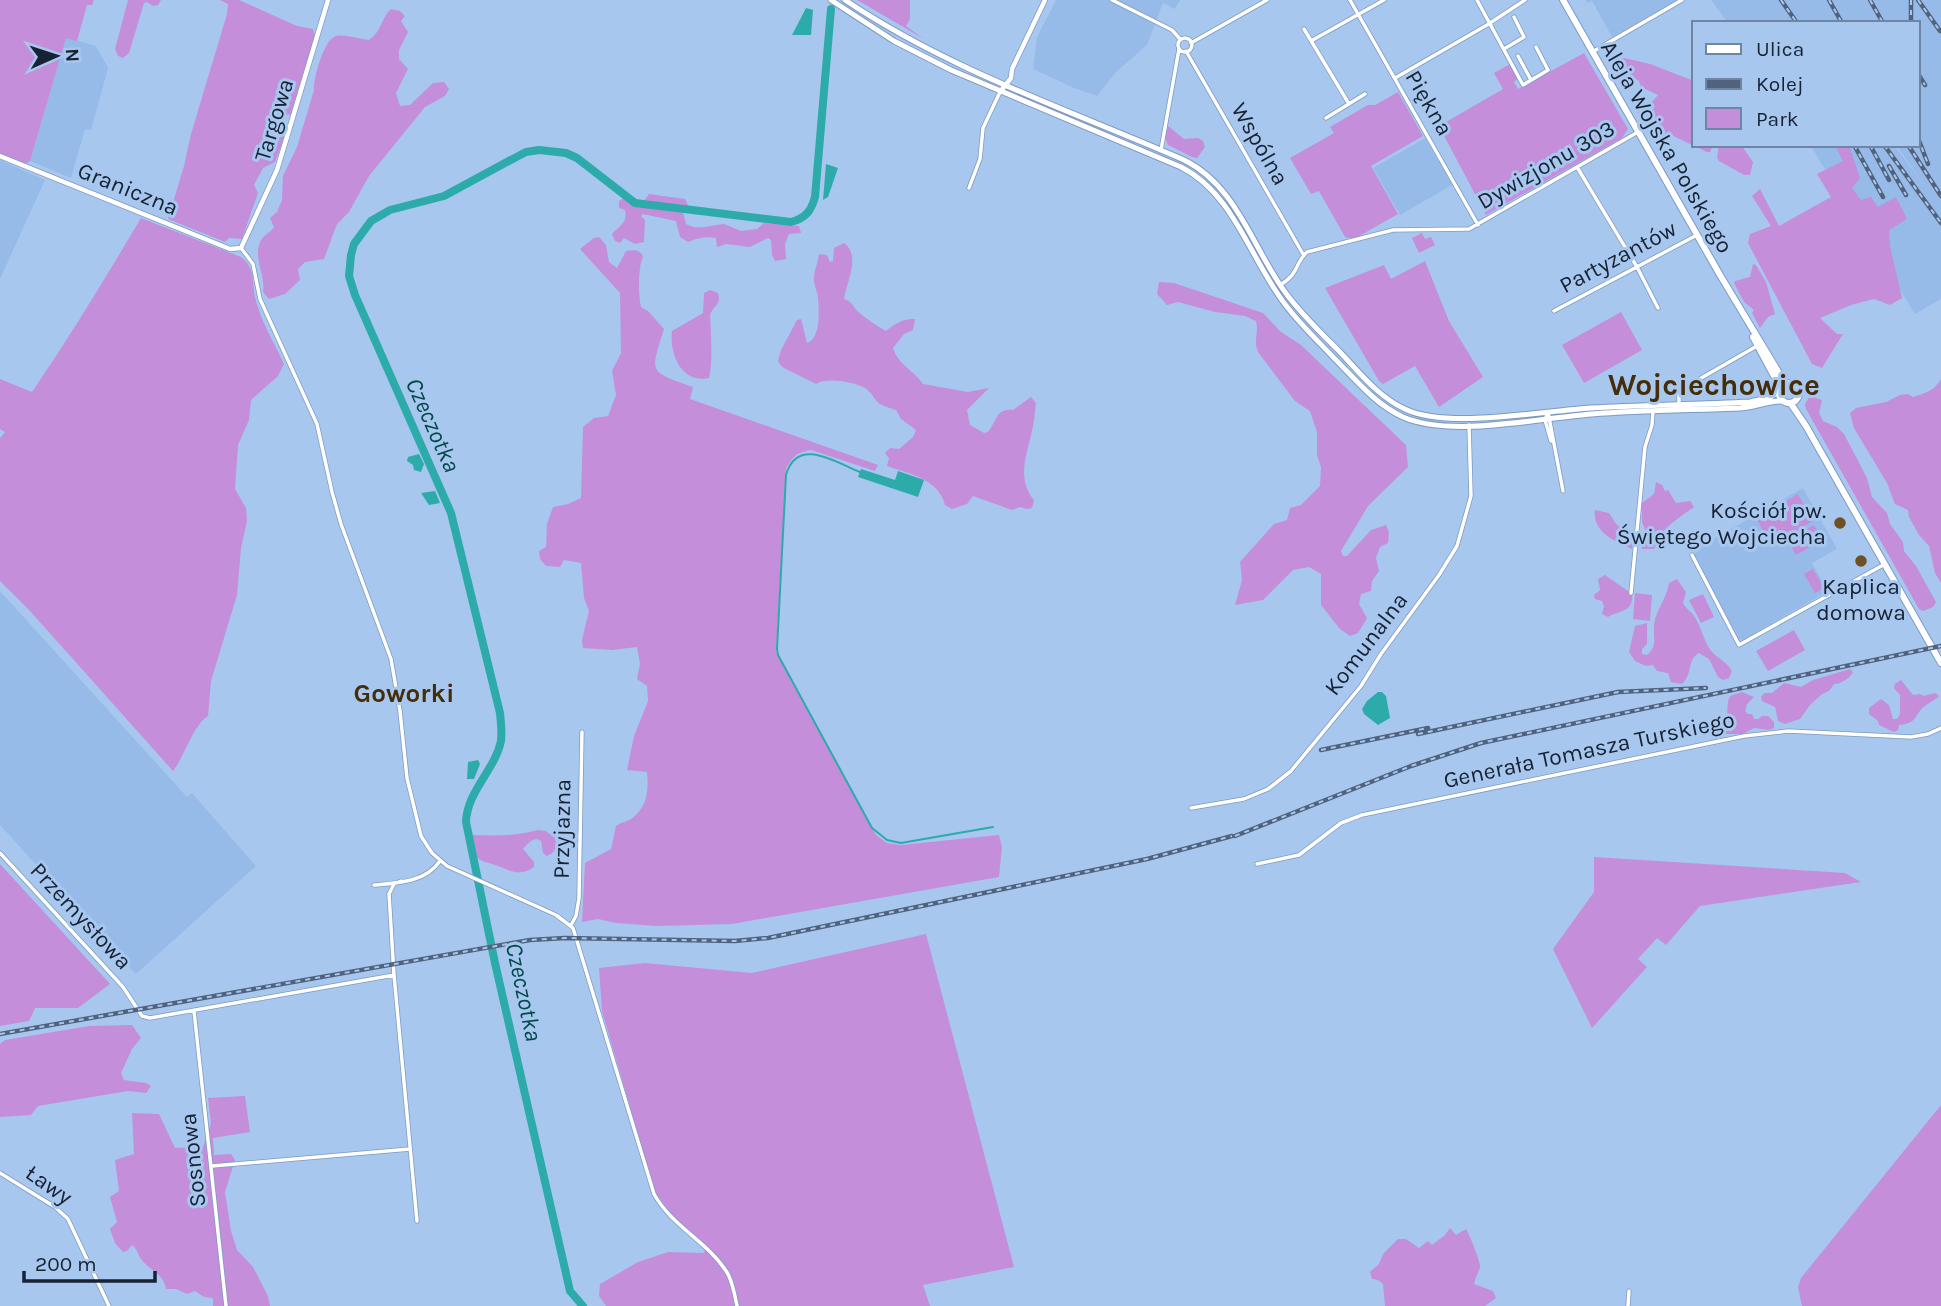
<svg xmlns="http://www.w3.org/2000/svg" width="1941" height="1306" font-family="Karla,sans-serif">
  <rect width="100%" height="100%" fill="#a8c7ef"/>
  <!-- built -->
  <path fill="#97bbe8" d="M1056 0H1180L1175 9 1163 3 1147 45 1116 72 1097 96 1074 88 1033 69 1037 37Z
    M1585 0H1678L1612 37 1592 1 1587 3Z
    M1711 0H1941V299L1915 314 1810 145H1894L1928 190 1896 145H1918V23H1728Z
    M66 37 96 46 108 68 91 130 85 129 71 178 30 161Z
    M1425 138 1452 185 1400 215 1373 168Z
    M0 160 45 180 0 279Z
    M1803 488 1837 549 1812 563 1828 591 1743 640 1739 639 1694 554 1700 550 1699 547Z
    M0 591 187 797 192 793 256 866 136 974 124 962 122 963 94 933 96 931 0 825Z"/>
  <!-- green -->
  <path fill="#c48edb" d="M0 0H94L92 5H87L77 41 66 38 30 161 25 164 0 153Z
    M128 0H161L158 5 153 6 147 2 144 3 129 53 123 58 118 56 115 49Z
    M220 0H239L297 26 313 29 315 36 291 114 284 116 280 129 285 135 275 162 263 168 254 185 258 193 242 239 229 238 225 242 168 219 184 166 191 134 227 14 228 4Z
    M857 0H910V19L906 26 924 39Z
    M391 9 400 11 405 16 401 21 408 32 399 50V59L408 69 396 93 400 106 410 105 433 83 444 82 449 89 445 96 425 107 369 176 349 212 337 224 324 259 305 262 298 269 300 280 285 294 269 299 263 292C266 275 252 257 261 240 264 235 271 232 274 227L270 218 277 212 282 200 283 176 297 147 314 90C313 79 324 39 336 36 344 34 360 39 369 40 382 31 381 18 391 9Z
    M1584 53 1628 129 1622 138 1486 215 1439 126 1503 89 1494 73 1510 64 1518 79 1514 82 1518 89Z
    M1624 58 1650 64 1694 81V145H1713L1710 152H1707L1667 133 1658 139C1646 135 1637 119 1638 106L1653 101 1658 95 1641 87 1639 81 1628 73 1617 76 1615 73V65H1619L1621 59Z
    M1398 92 1423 136 1371 166 1398 214 1354 239 1345 237 1319 191 1311 194 1290 158 1334 133 1330 127 1368 105H1375Z
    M1168 126 1184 139 1198 138 1203 141 1205 147 1197 158 1192 157 1168 145 1165 138Z
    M1719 145H1741L1753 162 1750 175H1744L1719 161 1717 158Z
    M1835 145H1849L1860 178 1852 188 1861 200 1871 197 1878 207 1896 197 1907 219 1889 230 1890 246 1902 298 1890 305 1874 299 1851 305 1820 318 1837 334H1843L1822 368 1812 364 1748 243 1750 234 1771 226 1752 196 1760 189 1779 226 1831 197 1817 174 1843 161Z
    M649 194 685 199 688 205 683 212 686 224C698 231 710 225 724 224L741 231 757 229 764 223 799 226 801 233 789 234 785 244 786 259 775 261 772 255 771 240 768 238 750 247 726 244 717 247 716 238C707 236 697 238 688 242L680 237 676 221 643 214 641 216 645 220 644 242 635 244 624 238 620 243 615 241 612 234C619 226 628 223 625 210L619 208V201L624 198 628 203 640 206Z
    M141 218 241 257C255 267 252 281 255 297 260 320 274 342 284 364L278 376 251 400 249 420 238 445 235 489 246 508 247 521 241 548 237 595 211 681 208 716C194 724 184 757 173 771L30 611 0 581V438L5 432 0 429V379L32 392C71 335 106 277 141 218Z
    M1422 233 1425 239 1431 237 1435 245 1419 253 1412 238Z
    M599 237 606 245 609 262 617 268 626 251C634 250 639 249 643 256 638 269 638 293 641 307L648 311 664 329C650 374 648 371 693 387L690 399 878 465 875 471 811 450C797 452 792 457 786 469L776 652 876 835 887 843 901 845 999 835 1002 847 999 877 732 924 657 926 616 923 598 919 582 922 585 863 611 849 616 826C621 822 626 822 631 819 647 808 649 790 647 772L627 770 634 736 648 701 647 686 637 679 640 664 637 647 612 650 583 648 582 640 589 611 584 598 581 563 564 560 560 567 546 566 540 559 539 551 546 547 547 524 553 507 568 504 581 498 583 427 594 418 608 416 616 395 612 371 621 353 620 293 580 249 594 238Z
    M844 243C861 255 847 281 844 299 854 302 853 309 861 314 865 318 882 329 886 331 894 324 904 318 915 319L913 330 904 334 893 348C899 366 914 370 923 384L968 392 989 388 967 410 970 425 984 433 988 432C997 421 996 408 1013 410L1031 397 1036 403C1035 412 1034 422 1032 431 1027 455 1016 478 1034 500L1032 508 1027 509 1020 507 1012 510 973 496 967 504 952 509 945 505C939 479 909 474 887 466L889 458 885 453 890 448 899 449 913 437 916 430 901 419 896 410C891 408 885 407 880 404 874 400 872 392 865 388 853 382 828 377 816 384L782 367 778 361 781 350 797 320 801 319 807 343C821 338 819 311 818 297 817 289 813 285 814 276 815 269 818 261 819 254L827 255 830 262 833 261 834 248Z
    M1425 261 1449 321 1483 377 1439 407 1415 366 1383 384 1379 381 1325 288 1384 265 1391 279Z
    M1753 264 1756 265 1766 282 1775 314 1768 317 1760 328 1752 313 1754 310 1744 302 1734 283 1735 281 1750 277Z
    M1159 282 1174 283 1263 313 1281 332 1301 345 1406 445 1408 467 1368 506 1341 551 1343 556H1347L1371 530 1386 525 1389 532 1388 543 1380 547 1376 558 1379 571 1372 581 1371 591 1361 594 1359 604 1367 618 1358 633 1350 636 1340 629 1321 605V574L1309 567 1293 570 1263 600 1235 605 1242 580 1240 562 1274 524 1287 520 1290 508 1301 505 1320 486 1321 467 1317 455V432L1310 411 1295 401 1258 352C1253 341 1259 333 1256 321L1245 316 1215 312 1178 302 1167 305 1157 294Z
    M710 290 718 293C722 304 713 306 710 315 711 329 713 364 709 378 682 384 669 354 672 331L703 313 704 293Z
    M1621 312 1642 350 1584 383 1562 345Z
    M1941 379V583L1935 573 1929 546 1919 535 1909 517 1908 510 1895 504 1887 483 1854 428 1850 413 1856 408 1886 402 1900 395 1908 394 1913 397C1926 393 1935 390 1941 379Z
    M1810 396 1822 400 1819 413 1823 421 1837 427 1844 434 1867 478 1872 497 1887 513 1890 524 1903 542 1904 551 1916 566 1936 602 1933 607 1923 611 1919 609 1806 409 1805 404Z
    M1656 482 1662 485 1665 491 1668 490 1676 503 1690 501 1694 507C1684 514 1664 527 1658 539 1657 542 1656 546 1654 549H1642L1641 540 1646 532 1642 522V503L1654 494Z
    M1798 494 1813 521 1771 545 1756 518Z
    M1595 510 1609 513 1617 525 1632 533 1634 539 1632 549C1616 542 1592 532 1595 510Z
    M1814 525 1823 540 1796 555 1788 540Z
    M1813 569 1824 588 1815 593 1804 574Z
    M1605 575 1632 594C1634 612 1620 610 1608 617L1602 614 1604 606 1602 601 1595 599 1594 595 1600 590 1598 579Z
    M1677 579 1686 592 1683 603C1686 609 1691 611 1694 616 1702 627 1703 641 1712 652 1719 659 1727 662 1732 671L1729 678 1723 680 1718 677 1709 659 1699 653C1687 659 1693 674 1682 684L1671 682 1668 673 1657 671 1653 665 1646 666 1635 661 1629 652 1635 626 1647 623V644L1642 649V654L1647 655C1658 646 1653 637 1654 624 1656 610 1667 598 1669 583Z
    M1635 593 1652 595 1650 621 1633 619Z
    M1703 594 1714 617 1701 623 1689 600Z
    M1794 630 1805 650 1768 671 1756 651Z
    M1850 669 1853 672C1850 678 1841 684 1834 684L1829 691 1822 694 1810 705 1800 719 1785 724 1778 721 1775 707 1762 701 1761 697 1764 693H1772L1784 683 1801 687 1813 680Z
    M1901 680 1913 695 1920 694 1924 696 1935 693 1939 696C1935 700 1930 702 1925 706 1913 715 1919 723 1899 725L1898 730 1894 732 1879 725 1878 721 1869 714V708L1881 699 1889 705 1893 719H1897L1900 714V695L1894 688 1895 684Z
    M1742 692 1754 697 1747 704 1745 711 1748 714H1752L1754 719H1758L1762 716H1768L1774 722V728L1769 730 1754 728 1743 734H1726L1724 726C1730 716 1725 706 1730 696Z
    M538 830 546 831 555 838C557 847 556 852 547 856L543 853 541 841C534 836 528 843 523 849L534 862V867C523 875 514 873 503 868 483 859 471 865 472 835 494 836 516 836 538 830Z
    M1594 857 1845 873 1861 882 1700 906 1666 945 1657 938 1638 959 1647 967 1592 1028 1553 949 1594 892Z
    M0 864 110 984 78 1008H35L29 1021 0 1026Z
    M926 934 1014 1267 923 1285 930 1306H606L599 1296 600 1284 638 1262 668 1252 704 1253 706 1245 675 1219 655 1192 602 1011 599 968 645 963 752 973Z
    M132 1025 141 1038 132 1049 121 1073 124 1080 146 1083 151 1086 146 1093 128 1091 38 1106 31 1115 0 1117V1044L5 1040 89 1026Z
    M245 1096 250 1132 213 1138 214 1155 231 1154 235 1160 225 1192 231 1231 237 1250 253 1267 268 1296 270 1306H213V1298L204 1297 195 1291 187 1294 176 1289H166C164 1274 149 1270 141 1259 137 1253 138 1250 132 1245L127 1251 123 1252 115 1243 110 1229 117 1222 110 1197 119 1191 115 1160 134 1154 132 1113 159 1114 175 1148 203 1147 211 1123 208 1098Z
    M1941 1105V1306H1802L1798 1287 1801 1278Z
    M1450 1228 1456 1235 1466 1229C1469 1233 1481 1263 1480 1267 1479 1272 1475 1278 1474 1284L1493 1291 1496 1298 1485 1306H1385L1383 1284 1378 1280 1372 1279 1370 1272 1379 1264 1383 1254 1398 1239H1406L1419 1248 1428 1241 1432 1245 1445 1235Z"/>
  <!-- water -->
  <path fill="#2daaaa" d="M806 8 813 10 811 35H792Z
    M826 164 838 168 828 197 823 200Z
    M419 454 424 464 421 472 414 470 413 465 407 461 408 457Z
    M861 469 895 480 898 471 924 480 918 497 858 477Z
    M435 491 440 503 429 505 421 493Z
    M1378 692H1382L1386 696 1390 718 1378 725 1364 714 1362 709 1367 701Z
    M478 760 480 764 474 779H467L468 762Z"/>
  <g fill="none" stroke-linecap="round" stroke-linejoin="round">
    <!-- stream -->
    <path stroke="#2daaaa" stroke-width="2" d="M860 472C835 462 797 436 786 475L777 649 778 655 872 828 887 840 901 843 993 827"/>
    <!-- river -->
    <path stroke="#2daaaa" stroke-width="8" d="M583 1306 570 1291 495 963 466 822C467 791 495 770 501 741 502 732 501 722 500 713L451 513 355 295 349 276 351 255 354 244 371 221 390 210 444 196 505 163 526 152 539 150 566 153 577 158 635 203 791 222C806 218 811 211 815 197L831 9"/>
    <defs>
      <path id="minor" d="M1112 0 1172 30 1180 39
        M1350 0 1478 225
        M1477 0 1523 85 1548 70 1536 47
        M1304 29 1349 104
        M1178 45a7 7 0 1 1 14 0a7 7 0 1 1-14 0Z
        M1311 41 1384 0
        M1191 43 1267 0
        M1504 49 1524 37 1514 17
        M1186 51 1303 254
        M1594 51 1682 0
        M1518 56 1531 80
        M1395 78 1487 25 1525 0
        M1326 118 1365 94
        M1161 150 1179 49
        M1577 167 1637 267 1658 308
        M969 188 980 159 983 128 1000 92
        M241 248 253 264 260 299 317 424 332 492 341 524 391 659 400 711 407 778 421 836 432 853 447 866 556 915 573 928 654 1194C672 1227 709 1242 728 1274 733 1284 735 1296 737 1306
        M1280 285C1300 273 1294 264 1307 252L1393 230 1469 229 1638 132
        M1554 311 1697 235
        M1679 404V395L1682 389 1757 346
        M1548 412 1563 491
        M1548 412 1545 420 1551 441
        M1692 555 1739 645 1885 564
        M1631 593 1645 447 1652 425 1653 411
        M1191 808 1244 799 1268 789 1291 771 1361 686 1381 654 1439 575 1457 546 1471 496 1469 425
        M0 853 123 987 142 1016 150 1018 394 975 389 894 394 884 401 881
        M1257 864 1299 855 1341 823 1362 815 1744 736 1788 731 1911 737 1928 734 1941 728
        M374 885C398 883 426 882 440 861
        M571 925 576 916 579 898 582 732
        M394 975 417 1221
        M194 1011 226 1306
        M212 1166 410 1149
        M0 1173 55 1207 68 1219 109 1306
        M1628 1306 1629 1291"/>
      <path id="tertiary" d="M1000 92 1011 78 1012 69 1045 0
        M0 156 230 249 241 248 277 170 328 0"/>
      <path id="secondary" d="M831 0 894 41 951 70 1181 167C1236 195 1251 263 1288 308 1302 326 1319 342 1335 359 1356 380 1375 404 1403 417 1452 438 1538 418 1592 414 1641 410 1691 410 1740 408 1754 407 1768 401 1781 401
        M845 0C949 70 1069 110 1184 160 1237 186 1252 247 1285 292 1301 314 1320 332 1339 351 1359 372 1379 398 1407 410 1450 429 1541 411 1591 408 1644 405 1697 405 1750 402L1771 397 1778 392"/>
      <path id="primary" d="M1563 0 1720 275 1785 383
        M1753 337 1780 387
        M1779 393a10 10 0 1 1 20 0a10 10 0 1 1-20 0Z
        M1791 404 1806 426 1941 663"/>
    </defs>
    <!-- minor casing -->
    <use href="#minor" stroke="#7d9ac1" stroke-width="5"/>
    <!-- tertiary casing -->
    <use href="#tertiary" stroke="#7d9ac1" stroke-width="6"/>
    <!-- secondary casing -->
    <use href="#secondary" stroke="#7d9ac1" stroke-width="7"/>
    <!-- primary casing -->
    <use href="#primary" stroke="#7d9ac1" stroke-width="8"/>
    <!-- minor -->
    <use href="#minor" stroke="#fff" stroke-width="3.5"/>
    <!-- tertiary -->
    <use href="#tertiary" stroke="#fff" stroke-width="4.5"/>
    <!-- secondary -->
    <use href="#secondary" stroke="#fff" stroke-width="5"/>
    <!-- primary -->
    <use href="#primary" stroke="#fff" stroke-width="6"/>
    <defs>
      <path id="rail" d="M1781 0 1797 23
        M1829 0 1842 23
        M1870 0 1883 23
        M1911 0V23
        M1918 0 1940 31
        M1918 74 1925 85
        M1918 138 1928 164
        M1854 145 1883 197
        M1870 145 1889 180
        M1884 145 1941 223
        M1908 145 1941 196
        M1889 166 1906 195
        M1418 734 1618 692 1706 688
        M1321 750 1428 728
        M1235 836 1411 766 1481 743 1941 646
        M0 1034 530 940 565 938 735 941 768 938 1147 859 1232 836"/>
    </defs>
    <!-- rail casing -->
    <use href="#rail" stroke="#50627c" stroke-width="4.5"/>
    <!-- rail -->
    <use href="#rail" stroke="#a8c7ef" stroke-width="2" stroke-dasharray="5" stroke-linecap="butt"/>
  </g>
  <!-- markers -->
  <g fill="#6e5024" stroke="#a8c7ef" stroke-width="2.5">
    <circle cx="1840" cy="523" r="7"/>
    <circle cx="1861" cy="561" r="7"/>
  </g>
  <g text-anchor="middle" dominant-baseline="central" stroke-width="6" stroke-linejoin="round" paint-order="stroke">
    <!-- street labels -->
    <g font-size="23" fill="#172232" stroke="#a8c7ef">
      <text transform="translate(1429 103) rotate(60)">Piękna</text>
      <text transform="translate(274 120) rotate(-73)">Targowa</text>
      <text transform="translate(1260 144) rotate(60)">Wspólna</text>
      <text transform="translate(1667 147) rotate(60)">Aleja Wojska Polskiego</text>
      <text transform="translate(1546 165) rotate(-30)">Dywizjonu 303</text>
      <text transform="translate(128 189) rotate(22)">Graniczna</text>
      <text transform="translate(1618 257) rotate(-28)">Partyzantów</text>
      <text transform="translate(1366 644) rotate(-53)">Komunalna</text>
      <text transform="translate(1589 750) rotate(-12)">Generała Tomasza Turskiego</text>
      <text transform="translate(562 829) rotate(-89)">Przyjazna</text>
      <text transform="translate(81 916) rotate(47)">Przemysłowa</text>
      <text transform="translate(193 1160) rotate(-96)">Sosnowa</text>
      <text transform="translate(49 1185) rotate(35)">Ławy</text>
    </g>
    <!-- poi labels -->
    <g font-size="23" fill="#172232" stroke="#a8c7ef" text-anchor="end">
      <text x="1826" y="510">Kościół pw.<tspan x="1826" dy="26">Świętego Wojciecha</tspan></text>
      <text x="1861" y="586" text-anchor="middle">Kaplica<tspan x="1861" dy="26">domowa</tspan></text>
    </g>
    <!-- water labels -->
    <g font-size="24" font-style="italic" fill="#004a4a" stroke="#a8c7ef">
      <text transform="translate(433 425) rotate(66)">Czeczotka</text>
      <text transform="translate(524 992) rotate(78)">Czeczotka</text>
    </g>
    <!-- quarter labels -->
    <g font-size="26" font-weight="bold" fill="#442d08" stroke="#a8c7ef">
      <text x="404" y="693">Goworki</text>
    </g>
    <!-- district labels -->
    <g font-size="30" font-weight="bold" fill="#442d08" stroke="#a8c7ef">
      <text x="1714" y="385">Wojciechowice</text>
    </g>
  </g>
  <!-- legend -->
  <rect x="1692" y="21" width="228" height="126" fill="#a8c7ef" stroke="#6e85a3" stroke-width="2"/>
  <rect x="1706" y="44" width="35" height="10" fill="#ffffff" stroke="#6e85a3" stroke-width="2"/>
  <text x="1756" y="56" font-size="21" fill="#172232">Ulica</text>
  <rect x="1706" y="79" width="35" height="10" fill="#50627c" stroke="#6e85a3" stroke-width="2"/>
  <text x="1756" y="91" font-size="21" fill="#172232">Kolej</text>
  <rect x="1706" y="108" width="35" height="21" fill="#c48edb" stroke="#6e85a3" stroke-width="2"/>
  <text x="1756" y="126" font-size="21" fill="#172232">Park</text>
  <!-- north arrow -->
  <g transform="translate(56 56) rotate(87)" stroke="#a8c7ef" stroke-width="5" paint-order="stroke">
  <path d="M0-5L12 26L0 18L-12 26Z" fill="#172232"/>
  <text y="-10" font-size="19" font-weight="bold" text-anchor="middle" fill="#172232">N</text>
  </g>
  <!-- scale -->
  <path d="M24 1271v10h131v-10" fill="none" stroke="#172232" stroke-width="3.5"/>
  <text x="35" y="1271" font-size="21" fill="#172232" stroke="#a8c7ef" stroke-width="5" paint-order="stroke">200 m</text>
</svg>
